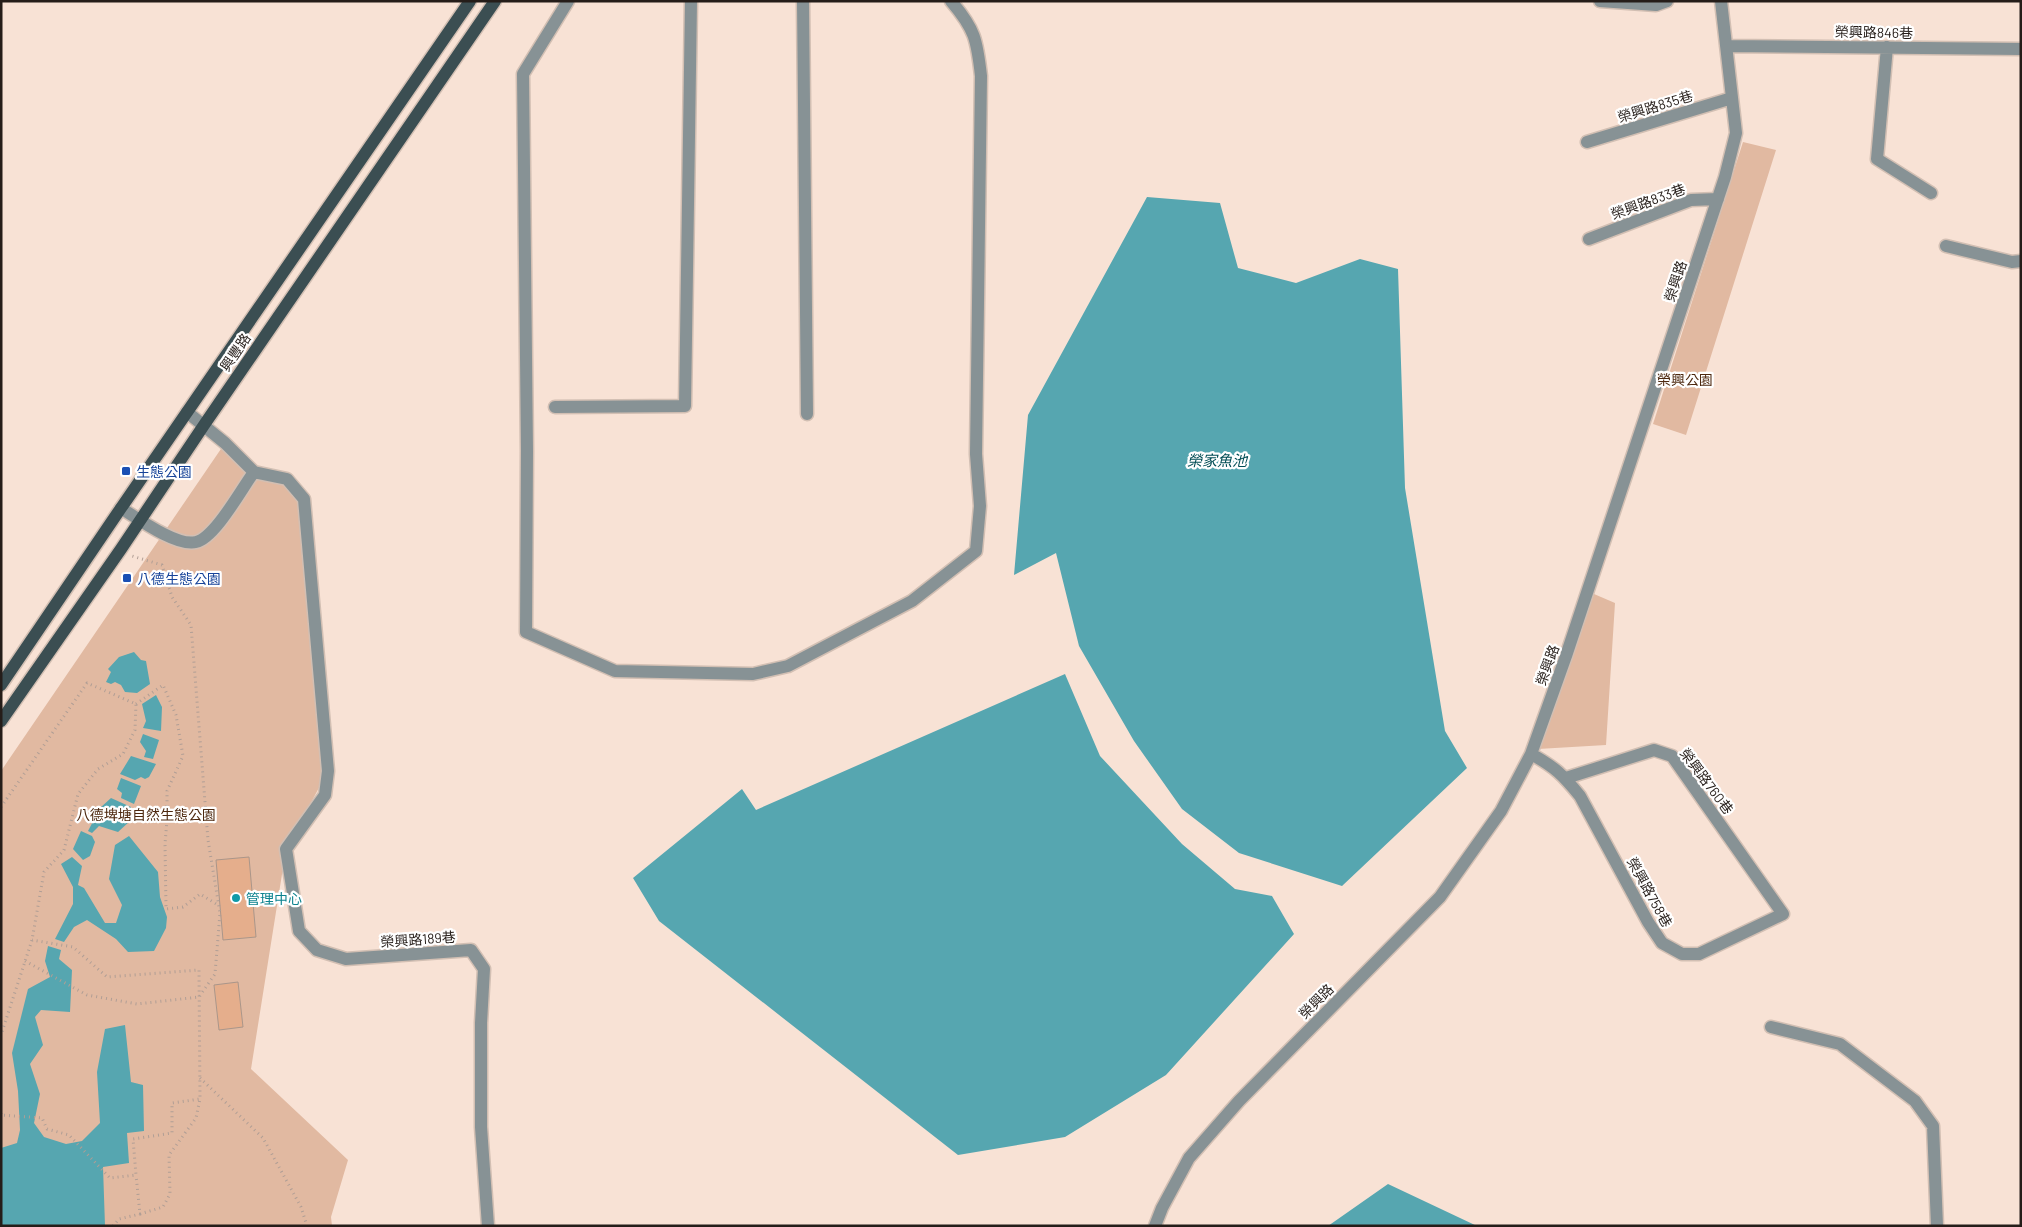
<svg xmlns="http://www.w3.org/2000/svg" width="2022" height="1227" font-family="Barlow,'Noto Sans TC',sans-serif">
  <rect width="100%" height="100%" fill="#f8e2d5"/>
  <!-- green -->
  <path fill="#e1b9a1" d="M1743 142 1776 150 1686 435 1653 424Z
    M225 443 267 475 304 499 328 771 286 849 251 1069 348 1160 331 1217 332 1226H1V771Z
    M1594 594 1615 603 1606 745 1538 749Z"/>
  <!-- water -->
  <path fill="#56a6b0" d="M1147 197 1220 203 1238 268 1296 283 1360 259 1398 269 1405 488 1445 731 1467 768 1342 886 1239 853 1182 809 1134 741 1079 646 1056 553 1014 575 1028 415Z
    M134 652 141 660 146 661 150 684 137 693 125 692 121 685 115 682 111 684 106 682 111 672 108 669 119 657Z
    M1065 674 1100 756 1182 844 1235 889 1272 896 1294 934 1166 1075 1065 1137 958 1155 659 921 633 878 742 789 756 810Z
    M156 695 162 707 161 731 143 728 146 721 142 704Z
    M143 734 159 740 153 759 144 757 146 751 140 742Z
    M131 756 156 764 149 777 145 779 141 777 135 780 120 774Z
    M121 778 141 786 134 804 121 798 122 793 117 789Z
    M111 798 131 807 130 821 118 832 99 826 92 833 88 831 100 808Z
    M81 831 92 836 95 842 90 856 83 860 73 849Z
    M129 836 158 872 160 897 167 917 166 928 154 951 128 952 116 939 87 920 74 927 64 942 55 939 73 904V887L61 864 72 857 82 866 78 885 84 888 105 923H116L122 905 109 879 115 845Z
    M48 946 61 950 59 959 72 970 70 1012 41 1010 35 1017 43 1045 30 1064 40 1094 34 1123 44 1137 66 1144 82 1141 100 1123 97 1072 105 1029 125 1025 131 1082 143 1085 144 1131 127 1133 129 1163 103 1167 105 1226H1V1148L17 1143 20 1130 18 1091 12 1053 28 989 50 977 45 961Z
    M1388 1184 1477 1226H1328Z"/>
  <!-- building -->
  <path fill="#e5ae8c" stroke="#aa968a" d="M249 857 256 937 223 940 216 860Z
    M238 982 243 1027 219 1030 214 985Z"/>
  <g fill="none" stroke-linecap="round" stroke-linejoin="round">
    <defs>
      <path id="minor" d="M568 1 523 74 527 451 526 632 615 671 753 674 788 666 912 601 976 551 980 506 976 454 981 76C977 40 975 29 951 1
        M803 1 807 414
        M1600 1 1656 5 1667 1
        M1726 46 2021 49
        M1887 47 1877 159 1931 193
        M1587 142 1732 98
        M1589 239 1691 200 1718 199
        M1946 246 2012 262 2021 261
        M555 407 685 406 691 1
        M187 412 225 443 254 472 287 479 304 499 328 771 325 795 286 849 299 931 317 950 346 959 471 950 484 969 481 1023V1127L488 1226
        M121 508C137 518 177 547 196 542 215 538 242 488 254 472
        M1531 754C1555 767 1563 775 1580 796L1648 922 1662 943 1682 954H1699L1783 914 1672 756 1654 750 1566 778
        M1771 1027 1840 1044 1915 1101 1933 1126 1937 1226
        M1155 1226 1162 1208 1189 1158 1239 1101 1440 897 1501 811 1531 754 1566 656 1725 177 1736 133 1721 1"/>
      <path id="major" d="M1 685 121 508 470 1
        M1 721 121 549 204 425 495 1"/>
    </defs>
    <!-- minor casing -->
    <use href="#minor" stroke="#d2bfb3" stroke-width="15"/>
    <!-- major casing -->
    <use href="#major" stroke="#d2bfb3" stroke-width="15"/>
    <!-- path -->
    <path stroke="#b09e95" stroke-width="3" stroke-dasharray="1 4" stroke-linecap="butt" d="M136 704 163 685 176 715 183 756 167 791V820L165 844 166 909 183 907 200 894 218 905
      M1 807 87 683 136 704 135 730 123 754 98 769 78 794 64 850 44 872 32 940 1 1035
      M25 961 87 995 137 1004 199 997 215 974 220 913 208 840 191 625 172 597 162 565 132 556
      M200 1078 263 1138 301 1207 307 1226
      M1 1113V1115L42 1118 47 1129 69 1135 110 1178 136 1175 133 1139 172 1133V1103L200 1099 199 970 107 977 73 947 32 940
      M140 1214 163 1207 170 1194 169 1155 196 1118 200 1099
      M113 1226 119 1219 140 1214 136 1175"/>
    <!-- minor -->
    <use href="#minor" stroke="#879295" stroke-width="12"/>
    <!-- major -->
    <use href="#major" stroke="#3b4e52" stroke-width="12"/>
  </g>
  <!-- markers -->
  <g fill="#1a4fb4" stroke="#fff" stroke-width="2">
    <rect x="121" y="466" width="10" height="10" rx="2.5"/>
    <rect x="122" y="573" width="10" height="10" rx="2.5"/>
  </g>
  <circle fill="#0f9aa8" stroke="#fff" stroke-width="2" cx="236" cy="898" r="5"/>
  <g text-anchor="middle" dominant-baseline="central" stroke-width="4.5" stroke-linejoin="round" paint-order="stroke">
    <!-- street labels -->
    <g font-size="14" fill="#251d19" stroke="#fff">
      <text transform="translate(1874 32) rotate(1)">榮興路846巷</text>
      <text transform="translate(1655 106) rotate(-17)">榮興路835巷</text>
      <text transform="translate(1648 201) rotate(-20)">榮興路833巷</text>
      <text transform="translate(1675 281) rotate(-72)">榮興路</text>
      <text transform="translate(235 352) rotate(-56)">興豐路</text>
      <text transform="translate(1547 665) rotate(-70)">榮興路</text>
      <text transform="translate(1707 781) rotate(53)">榮興路760巷</text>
      <text transform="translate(1650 892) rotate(61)">榮興路758巷</text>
      <text transform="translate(418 939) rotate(-4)">榮興路189巷</text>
      <text transform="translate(1316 1001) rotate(-45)">榮興路</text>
    </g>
    <!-- park labels -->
    <g font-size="14" fill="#4d280f" stroke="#fff">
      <text x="1685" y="379">榮興公園</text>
      <text x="146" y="814">八德埤塘自然生態公園</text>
    </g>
    <!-- transit labels -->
    <g font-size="14" fill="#164399" stroke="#fff" text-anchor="start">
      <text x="136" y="471">生態公園</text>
      <text x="137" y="578">八德生態公園</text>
    </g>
    <!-- culture labels -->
    <g font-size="14" fill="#0d838f" stroke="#fff" text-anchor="start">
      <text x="246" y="898">管理中心</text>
    </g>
    <!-- water labels -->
    <g font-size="15" font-style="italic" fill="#004c54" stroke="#fff">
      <text x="1217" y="460">榮家魚池</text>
    </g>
  </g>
  <!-- border -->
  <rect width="2022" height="1227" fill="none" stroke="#251d19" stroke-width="5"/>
</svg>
